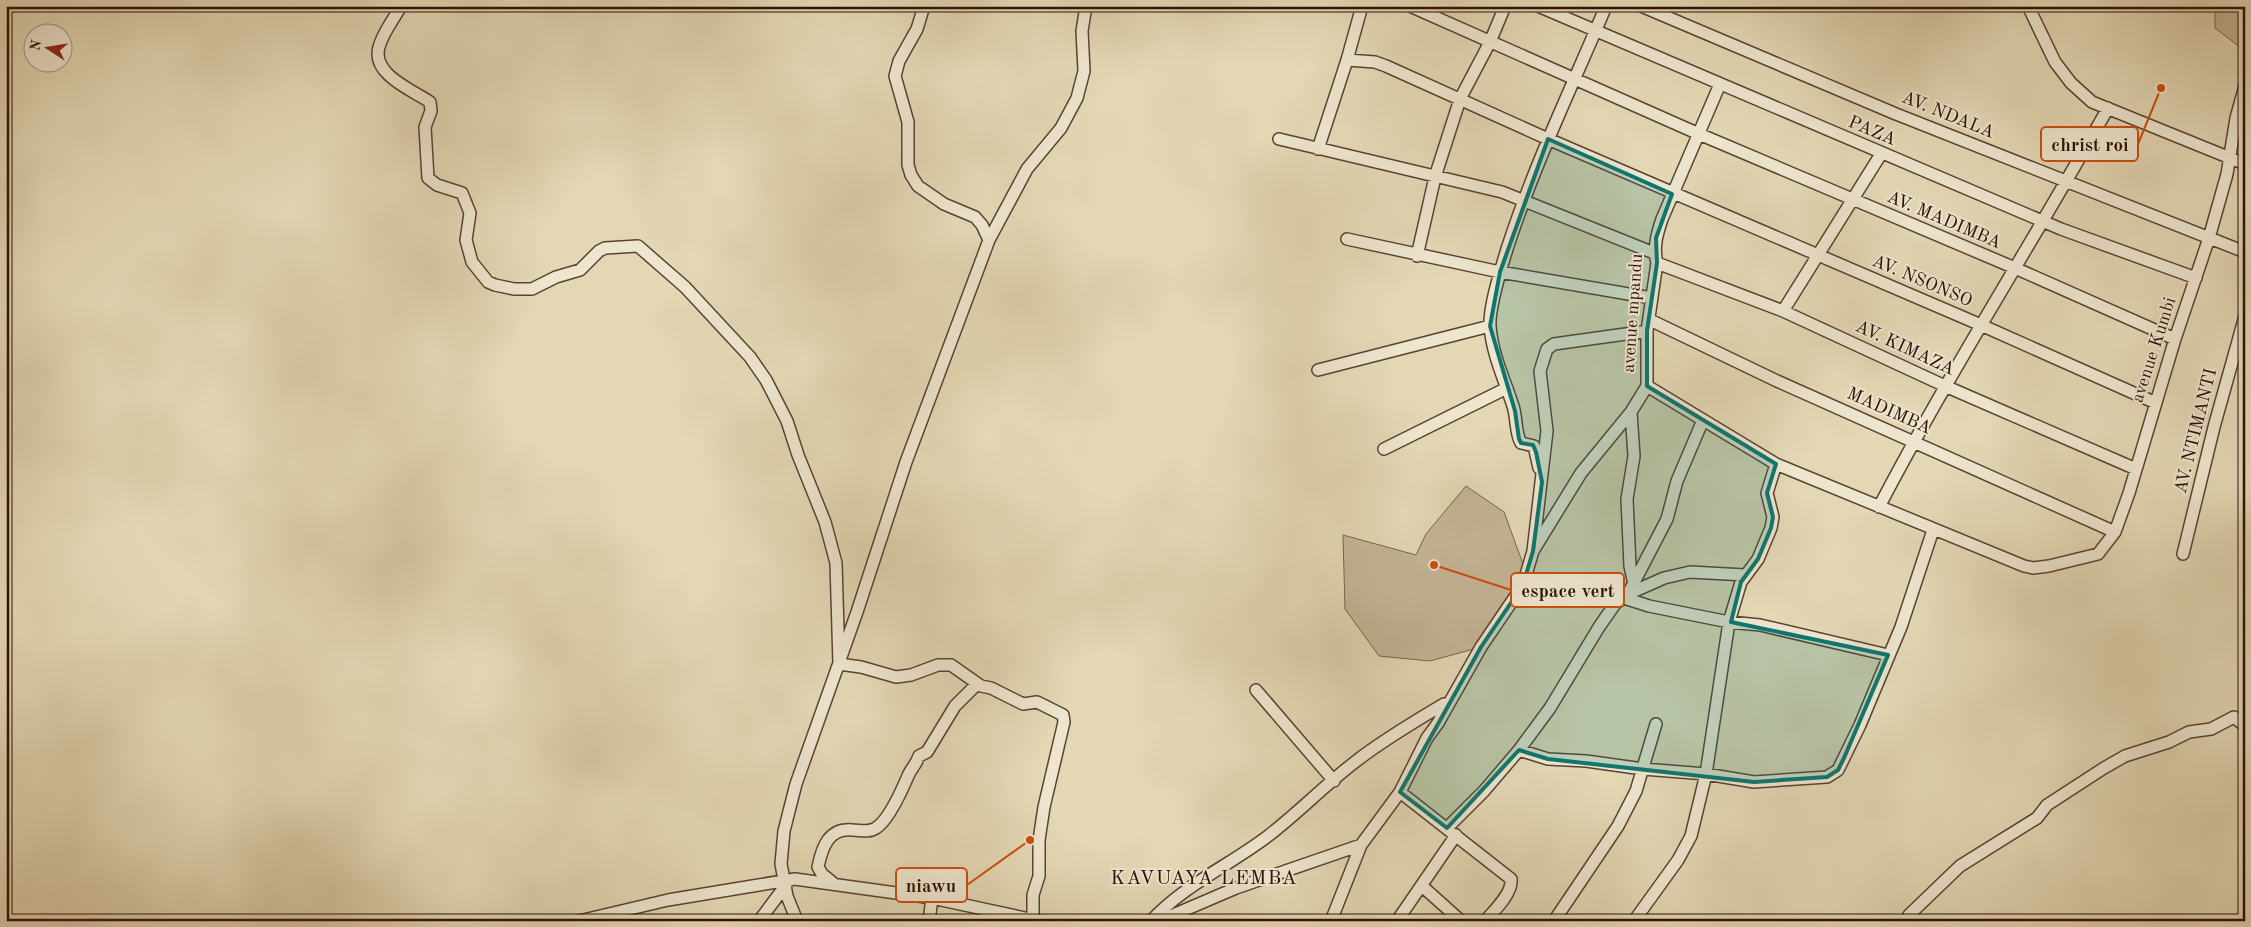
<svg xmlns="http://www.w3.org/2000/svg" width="2251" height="927" font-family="'Old Standard TT',serif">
  <rect width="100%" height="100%" fill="#e3d7b4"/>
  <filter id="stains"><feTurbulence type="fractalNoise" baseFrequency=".004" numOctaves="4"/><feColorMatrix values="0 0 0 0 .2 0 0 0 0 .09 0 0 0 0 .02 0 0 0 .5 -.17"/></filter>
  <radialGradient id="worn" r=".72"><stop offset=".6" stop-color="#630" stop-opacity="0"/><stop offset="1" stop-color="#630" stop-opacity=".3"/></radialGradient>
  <!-- green -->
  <path fill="#c4b596" stroke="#78634e" d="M2215 6H2245V51L2215 28Z
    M1466 486 1504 512 1527 575 1481 647 1430 661 1379 656 1345 609 1343 535 1416 555 1426 534Z"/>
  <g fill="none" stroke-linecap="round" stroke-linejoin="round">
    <defs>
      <path id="minor" d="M401 6C394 19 383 32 379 47 371 74 412 90 430 102L431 111 425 127 428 178 437 185 462 193 470 213 466 240 472 262 488 282 495 285 514 289H532L556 277 580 270 599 251 605 248 638 246 685 287 750 357 766 380 787 421 798 455 825 522 836 563 839 664 861 667 896 677 911 675 938 665H951L981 686 991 688 1023 704 1037 702 1063 715 1064 722 1044 807 1039 840V876L1033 895V920
        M924 6 917 29 899 61 895 76 908 122V165L911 175 918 186 944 204 975 217 982 225 989 240
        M1410 6 1699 134 2015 268 2175 339
        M1538 6 2061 229 2196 278
        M1641 6 1896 114 2245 252
        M2028 6 2055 62 2071 83 2092 102 2245 164
        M1347 60 1375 62 1386 66 1548 139 1981 325 2156 403
        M1279 139 1502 192 1654 253
        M1318 149 1347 60 1362 6
        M1347 239 1500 272 1652 298
        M1417 256 1435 177 1460 99 1490 42 1505 6
        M1657 263 1783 311 1945 386 2136 469
        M1783 311 1881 154
        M1650 320 1777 381 2115 532
        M1318 370 1490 326
        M1647 386 1776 464 2024 566 2033 568 2049 566 2098 554 2115 532 2129 493 2175 339 2209 238 2227 174 2236 118 2245 86
        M1631 412 1634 456 1627 499 1630 566 1634 584
        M1384 449 1507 388
        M1539 468 1534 446 1521 443C1515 433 1517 418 1513 406 1505 381 1492 354 1490 326 1489 306 1501 269 1507 249 1534 165 1572 87 1606 6
        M1879 507C1950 371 2033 242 2108 108
        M1533 551 1581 473 1631 412 1647 386V331L1657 263C1653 247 1657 234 1662 219L1720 84
        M2183 554 2214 427 2245 316
        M1628 594 1664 578 1690 572 1745 575
        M1624 598 1649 606 1729 622 1760 625 1888 655
        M1256 690 1334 781
        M1519 750 1548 759 1586 761 1643 769 1706 774 1754 782 1827 777 1838 770 1860 725 1901 627 1933 530
        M1400 792 1511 879C1513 893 1494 911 1485 921
        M1447 828 1484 791 1519 750 1550 708 1599 627 1615 604 1628 594 1667 519 1677 481 1703 420
        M833 883 822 874 818 867C822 847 829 827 853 830 860 830 869 833 876 828 889 820 902 790 908 776 910 770 916 765 919 756L927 752 955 706 977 684
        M1422 886 1461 921
        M1909 915 1960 866 2037 818 2047 805 2104 768 2125 756 2169 742 2189 732 2211 729 2234 717 2245 726
        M579 921 668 900 795 879 932 898 1039 921
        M759 921 786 885
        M797 921 787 896 781 864 784 831 796 784 857 612 906 462 989 240 1027 169 1061 128 1077 98 1084 71 1082 31 1086 6
        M929 921 932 898
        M1151 921C1184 885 1230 865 1268 836 1298 813 1325 785 1355 762 1383 740 1414 722 1444 704
        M1159 921 1236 888 1361 845
        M1331 921 1361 845 1400 792 1427 738 1438 723 1481 647 1523 585 1533 551 1547 431 1540 371 1547 349 1554 344 1647 331
        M1397 921 1456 835
        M1554 921 1618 826 1636 791 1656 724
        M1634 921 1678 860 1691 836 1706 774 1729 622 1741 582 1758 559 1771 528 1773 517 1767 493 1776 464"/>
    </defs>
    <!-- minor casing -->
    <use href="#minor" stroke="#5a4232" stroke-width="14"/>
    <!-- minor -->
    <use href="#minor" stroke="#ede5ce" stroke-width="11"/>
  </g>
  <!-- marked area -->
  <path fill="#0f766e" fill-opacity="0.2" stroke="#0f766e" stroke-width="4" stroke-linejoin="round" d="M1548 139 1672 194 1656 238 1657 263 1647 331V386L1776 464 1767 493 1773 517 1771 528 1758 559 1741 582 1731 622 1888 655 1844 758 1838 770 1827 777 1754 782 1548 759 1519 750 1447 828 1400 792 1481 647 1523 585 1533 551 1542 482 1536 452 1533 445 1521 443 1519 439 1515 411 1490 326 1500 272Z"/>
  <g text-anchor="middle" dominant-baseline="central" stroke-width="4" stroke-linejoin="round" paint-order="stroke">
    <!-- street labels -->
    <g font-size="18" fill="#2c1106" stroke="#ede5ce">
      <text transform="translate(1948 115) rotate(22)">AV. NDALA</text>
      <text transform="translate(1872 131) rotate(23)">PAZA</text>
      <text transform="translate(1944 220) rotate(23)">AV. MADIMBA</text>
      <text transform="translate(1922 281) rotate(23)">AV. NSONSO</text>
      <text transform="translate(1633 313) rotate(-86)">avenue mpandu</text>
      <text transform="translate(1905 348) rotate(25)">AV. KIMAZA</text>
      <text transform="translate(2154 350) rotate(-72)">avenue Kumbi</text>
      <text transform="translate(1889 411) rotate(24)">MADIMBA</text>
      <text transform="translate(2196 431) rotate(-76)">AV. NTIMANTI</text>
    </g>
    <!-- quarter labels -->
    <g font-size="20" letter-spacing="1" fill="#2c1106" stroke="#ede5ce">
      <text x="1204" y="879">KAVUAYA LEMBA</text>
    </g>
  </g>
  <!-- callouts -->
  <path fill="none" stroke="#cc4e0b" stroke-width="2" d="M2161 88L2138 144M1434 565L1511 590M1030 840L967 885"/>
  <g fill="#cc4e0b" stroke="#ede5ce" stroke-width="2">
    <circle cx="2161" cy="88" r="5"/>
    <circle cx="1434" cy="565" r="5"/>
    <circle cx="1030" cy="840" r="5"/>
  </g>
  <g fill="#ede5ce" stroke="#cc4e0b" stroke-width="2">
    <rect x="2041" y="127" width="97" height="34" rx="5"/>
    <rect x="1511" y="573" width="113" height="34" rx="5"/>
    <rect x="896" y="868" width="71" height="34" rx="5"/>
  </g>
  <g font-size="19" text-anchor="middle" font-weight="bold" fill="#2c1106">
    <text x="2090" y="151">christ roi</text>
    <text x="1568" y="597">espace vert</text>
    <text x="931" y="892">niawu</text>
  </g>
  <!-- margin -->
  <rect width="2251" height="927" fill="none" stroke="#e3d7b4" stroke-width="25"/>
  <rect x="8" y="8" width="2236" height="912" fill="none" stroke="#2c1106" stroke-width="2.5"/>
  <rect x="12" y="12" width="2226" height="902" fill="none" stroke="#2c1106"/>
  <!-- north arrow -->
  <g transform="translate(48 48) rotate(282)"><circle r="24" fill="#ede5ce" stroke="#a0907e"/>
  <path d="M0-4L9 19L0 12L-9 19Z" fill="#8f2418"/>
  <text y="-8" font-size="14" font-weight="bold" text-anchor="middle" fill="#2c1106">N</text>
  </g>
  <rect width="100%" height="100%" filter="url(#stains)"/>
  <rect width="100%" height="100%" fill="url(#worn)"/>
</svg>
